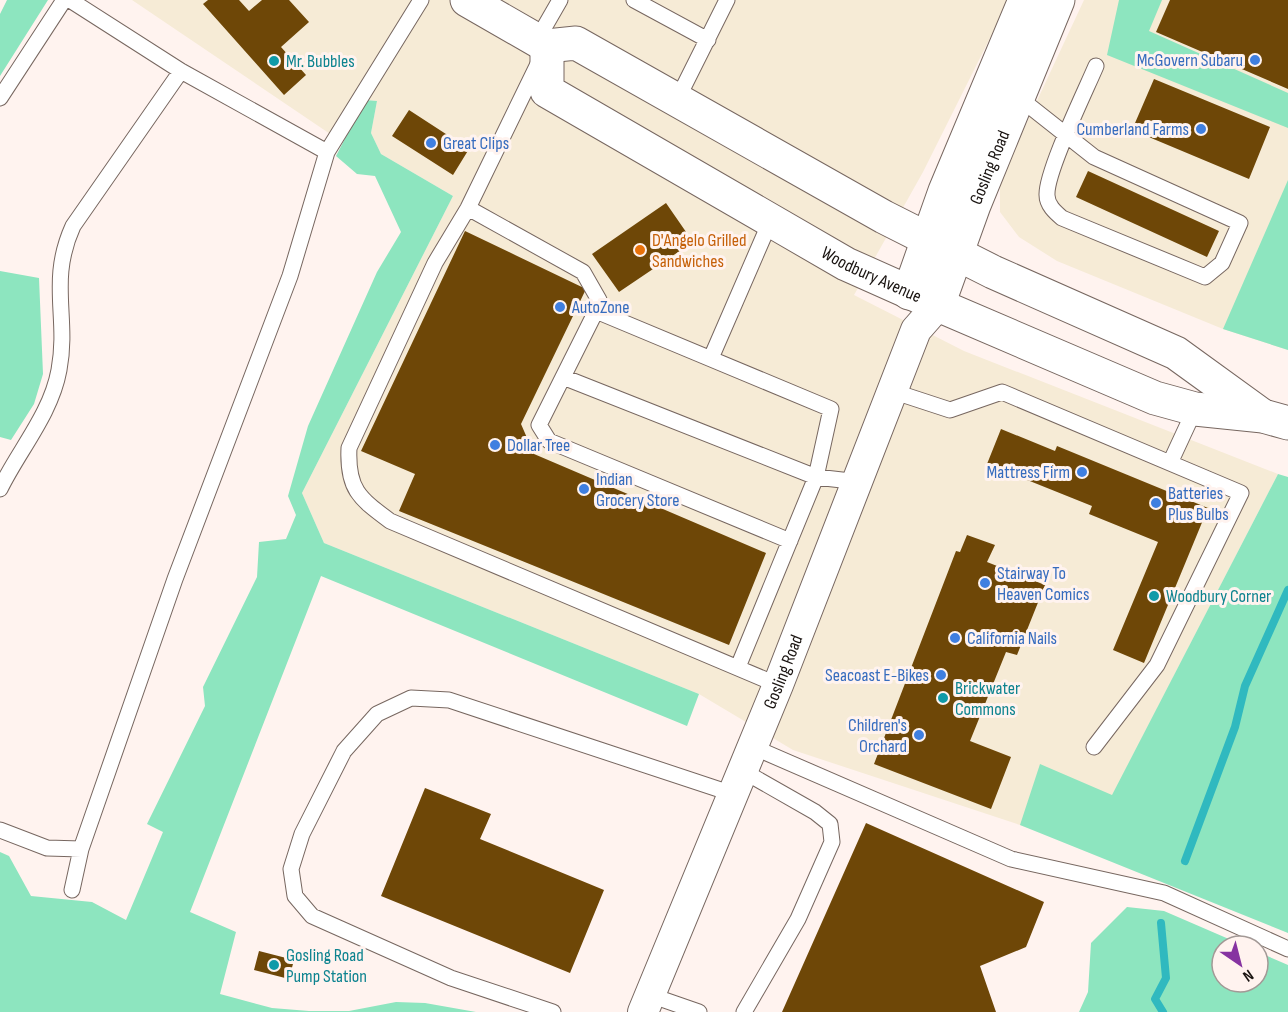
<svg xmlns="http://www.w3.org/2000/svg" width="1288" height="1012" font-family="'Sofia Sans Condensed',sans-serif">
  <rect width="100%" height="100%" fill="#fff3ef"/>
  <!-- commercial -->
  <path fill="#f6ebd6" d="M132 0H1006L1004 10 923 172 854 295 964 351 1278 474 1112 796 1031 829 1020 825 793 750 699 694 324 543 302 493 453 196 381 154 371 133 377 101 365 100 342 142Z
    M1084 0H1288V350L1223 329 1057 261 1019 237 1000 212V180Z"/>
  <!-- green -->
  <path fill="#8de5bf" d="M7 0H48L0 76V14Z
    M1119 0H1162L1149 31 1288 93V128L1107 55Z
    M365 100 377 101 371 133 381 154 453 196 302 493 324 543 699 694 687 726 321 576 190 912 236 932 220 994 272 1008 309 1011H349L396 1002 425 1003 476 1012H0V852L9 856 31 896 92 902 126 920 163 832 147 824 205 706 203 687 257 577 259 542 286 539 296 515 288 496 308 426 377 272 401 232 375 176 357 174 336 156Z
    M1288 180V350L1223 329Z
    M0 271 39 278 43 374 34 404 11 440 0 437Z
    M1278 474 1288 477V933L1020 825 1040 764 1112 795Z
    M1127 907 1164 911 1245 946H1222V982H1258V952L1288 965V1012H1079L1088 992 1091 943Z"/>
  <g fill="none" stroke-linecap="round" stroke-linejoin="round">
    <!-- stream -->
    <path stroke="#30b9bf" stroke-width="8" d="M1185 861 1235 727 1245 686 1288 590
      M1161 923 1166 978 1155 999 1163 1012"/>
  </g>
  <!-- building -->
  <path fill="#6e4707" d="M208 0H239L249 11 262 0H289L309 22 281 47 306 75 284 95 203 4Z
    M1170 0H1288V89L1156 32Z
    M1154 79 1270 127 1249 179 1132 130Z
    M409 110 469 149 453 175 392 136Z
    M1088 171 1219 231 1207 257 1076 197Z
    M666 203 693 242 619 292 592 254Z
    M465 231 586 289 521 424 534 454 766 553 729 645 399 511 415 474 361 451Z
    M1001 429 1055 451 1057 446 1208 508 1144 663 1113 650 1158 542 1089 514 1092 506 987 464Z
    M967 535 995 545 987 562 1045 585 1017 655 1006 652 970 741 1011 757 991 809 874 764 956 551 960 552Z
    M425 788 491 814 480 839 604 890 570 973 381 896Z
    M866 823 1044 902 1026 947 980 966 996 1012H782Z
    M259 951 294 960 289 979 254 970Z"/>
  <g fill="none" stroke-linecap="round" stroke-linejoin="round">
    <defs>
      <path id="service" d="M70 0 181 71 327 152
        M634 0 708 40
        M537 40 560 0
        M539 62 468 208 435 263 349 448C347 489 359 498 390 521L778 685
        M1018 97 1094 157 1240 223 1222 263 1205 277 1062 218C1055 212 1047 205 1047 195 1046 172 1085 92 1096 66
        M0 98 64 0
        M677 100 727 0
        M468 208 583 272 599 300 596 311 539 425 549 441 790 541
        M596 311 831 409 816 477 738 667
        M711 358 770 222
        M563 377 816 477 859 482
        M892 391 950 410 1002 392 1241 493 1157 665 1094 747
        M1170 463 1195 409
        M0 489C19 450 51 414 59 370 69 317 48 281 73 226L181 71
        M753 747 1011 859 1164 893 1288 949
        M743 771 815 812 830 824 832 842 798 919 744 1012
        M0 830 47 848 81 849
        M72 890 81 849 175 579 290 276 327 152 421 0
        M650 995 699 1012
        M553 1012 451 978 312 916 295 896 291 869 302 834 344 751 377 714 411 698 449 700 733 794"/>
      <g id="minor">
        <path id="s1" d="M643 1012 778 685 916 330 938 305"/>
      </g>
      <g id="secondary">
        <path d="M467 0 547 46 576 43 884 217 993 272 1176 353 1263 416"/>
        <path id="s2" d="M547 46V91L846 264 938 305 1155 398 1195 409 1263 416 1288 423"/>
        <path d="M909 293 945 191 1025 0"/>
        <path id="s3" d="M938 305 974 205 1058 0"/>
      </g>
    </defs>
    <!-- service casing -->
    <use href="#service" stroke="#776760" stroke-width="17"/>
    <!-- minor casing -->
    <use href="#minor" stroke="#776760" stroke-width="32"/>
    <!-- secondary casing -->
    <use href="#secondary" stroke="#776760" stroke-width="35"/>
    <!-- service -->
    <use href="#service" stroke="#fff" stroke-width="15"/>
    <!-- minor -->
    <use href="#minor" stroke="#fff" stroke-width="30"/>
    <!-- secondary -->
    <use href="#secondary" stroke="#fff" stroke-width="33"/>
  </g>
  <!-- markers -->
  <g fill="#3f7fe0" stroke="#fff3ef" stroke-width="2">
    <circle cx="1255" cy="60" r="6"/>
    <circle cx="1201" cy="129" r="6"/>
    <circle cx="431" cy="143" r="6"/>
    <circle cx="560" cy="307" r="6"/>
    <circle cx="495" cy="445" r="6"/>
    <circle cx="1082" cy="472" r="6"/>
    <circle cx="584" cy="489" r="6"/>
    <circle cx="1156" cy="503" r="6"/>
    <circle cx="985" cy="583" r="6"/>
    <circle cx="955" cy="638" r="6"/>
    <circle cx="941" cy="675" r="6"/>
    <circle cx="919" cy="735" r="6"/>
  </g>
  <g fill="#0f9aa8" stroke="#fff3ef" stroke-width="2">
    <circle cx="274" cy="61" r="6"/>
    <circle cx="1154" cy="596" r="6"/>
    <circle cx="943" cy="698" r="6"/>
    <circle cx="274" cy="965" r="6"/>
  </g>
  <circle fill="#e8710a" stroke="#fff3ef" stroke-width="2" cx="640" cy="250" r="6"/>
  <g text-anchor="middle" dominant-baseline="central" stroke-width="6" stroke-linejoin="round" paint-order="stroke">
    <!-- shop labels -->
    <g font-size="18" fill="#366cbe" stroke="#fff3ef" text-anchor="start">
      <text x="1243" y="60" text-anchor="end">McGovern Subaru</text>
      <text x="1189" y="129" text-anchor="end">Cumberland Farms</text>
      <text x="443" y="143">Great Clips</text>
      <text x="572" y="307">AutoZone</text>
      <text x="507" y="445">Dollar Tree</text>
      <text x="1070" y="472" text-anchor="end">Mattress Firm</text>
      <text x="596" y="479">Indian<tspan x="596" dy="21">Grocery Store</tspan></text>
      <text x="1168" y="493">Batteries<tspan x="1168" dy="21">Plus Bulbs</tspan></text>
      <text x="997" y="573">Stairway To<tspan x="997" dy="21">Heaven Comics</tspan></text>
      <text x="967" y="638">California Nails</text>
      <text x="929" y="675" text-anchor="end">Seacoast E-Bikes</text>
      <text x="907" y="725" text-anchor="end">Children's<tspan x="907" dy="21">Orchard</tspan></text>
    </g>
    <!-- culture labels -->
    <g font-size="18" fill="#0d838f" stroke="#fff3ef" text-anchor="start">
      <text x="286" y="61">Mr. Bubbles</text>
      <text x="1166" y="596">Woodbury Corner</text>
      <text x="955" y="688">Brickwater<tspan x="955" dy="21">Commons</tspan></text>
      <text x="286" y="955">Gosling Road<tspan x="286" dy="21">Pump Station</tspan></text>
    </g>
    <!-- street labels -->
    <g font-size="18" fill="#191310" stroke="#fff3ef">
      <text stroke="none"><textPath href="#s3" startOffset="147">Gosling Road</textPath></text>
      <text stroke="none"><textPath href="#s2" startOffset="418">Woodbury Avenue</textPath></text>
      <text stroke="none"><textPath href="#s1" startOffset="368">Gosling Road</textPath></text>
    </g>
    <!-- food labels -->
    <g font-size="18" fill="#c56008" stroke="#fff3ef" text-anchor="start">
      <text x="652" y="240">D'Angelo Grilled<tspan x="652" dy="21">Sandwiches</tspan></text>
    </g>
  </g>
  <!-- north arrow -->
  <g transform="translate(1240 964) rotate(145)"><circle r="28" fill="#fff3ef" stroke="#a39996" stroke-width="1.5"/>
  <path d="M0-4.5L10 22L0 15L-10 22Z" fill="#8633a1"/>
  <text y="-9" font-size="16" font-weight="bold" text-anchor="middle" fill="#191310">N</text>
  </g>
</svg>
